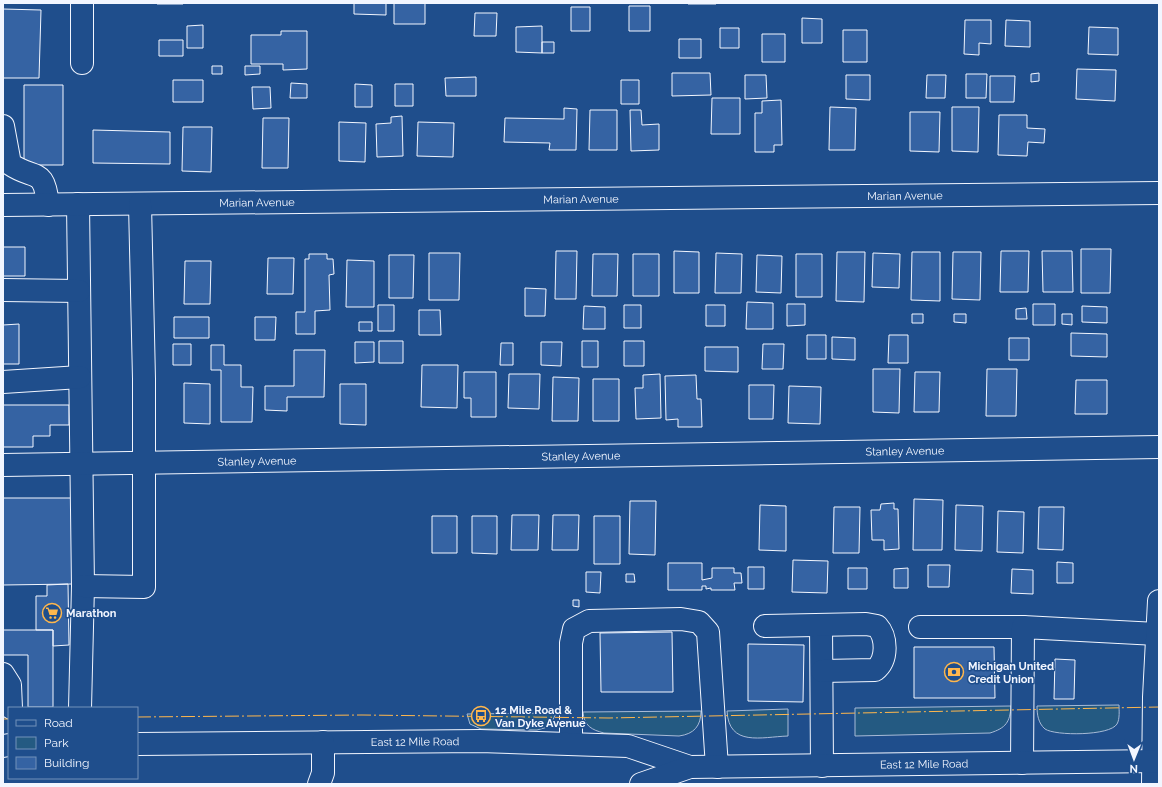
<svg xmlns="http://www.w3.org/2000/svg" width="1162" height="787" font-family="Raleway,sans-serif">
  <rect width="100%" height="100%" fill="#1f4e8c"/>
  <!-- green -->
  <path fill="#245a82" stroke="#a8bbd7" d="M1119 705C1119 710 1120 719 1117 724 1110 736 1055 736 1045 729 1038 723 1037 714 1037 706Z
    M1011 706C1010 722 1006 728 990 733L855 736V708Z
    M788 709V736C761 737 729 747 727 711Z
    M701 711C701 726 694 734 679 736L604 733C592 730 584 726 583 712Z
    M556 713 552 722 548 727 537 730 481 729 470 724 467 714Z"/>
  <!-- building -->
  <path fill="#3563a3" stroke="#f2f6ff" d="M157 3H183V4H157Z
    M354 3H386V15L354 14Z
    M394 3H425V24H394Z
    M688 3H716V4H688Z
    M629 6H650V31H629Z
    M571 7H590V31H571Z
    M3 9 41 10 39 78H3Z
    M475 13H497L496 36H474Z
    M802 18 822 19V43H802Z
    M965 20H991V44L979 43V55L964 54Z
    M1006 20 1030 21V47L1005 46Z
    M203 25V48H187V26Z
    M542 26V53L516 52V27Z
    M1089 27 1118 28V55L1088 54Z
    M720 28H739V48H720Z
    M843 30H867V62H843Z
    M281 31H307V69L283 70V64H251V35H281Z
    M762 34H785V62H762Z
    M679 39H701V58H679Z
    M159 40H183V56H159Z
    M542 42H554V53H542Z
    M212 66H222V74H212Z
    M245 66H260V74L245 75Z
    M1077 69 1116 70 1115 101 1076 99Z
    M672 73H710L711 95 672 96Z
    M1039 73V81L1031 82V74Z
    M966 74H987L986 98H966Z
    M745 75H766L767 98 745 99Z
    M846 75H870V100L846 99Z
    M927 75H946L945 98H926Z
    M990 76H1015L1014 102H990Z
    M476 77V96H446L445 78Z
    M173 80H203V102H173Z
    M621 80H639V104H621Z
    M291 83 307 84V98H290Z
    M355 84 372 85V107H355Z
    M395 84H413V106H395Z
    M24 85H63V165H24Z
    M252 87H270L271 108 253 109Z
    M712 98H740V134H711Z
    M781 100 782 145H774V152H755V113H762V101Z
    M830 107 856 108 855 150H829Z
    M952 107H979L978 152 952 151Z
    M564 108 577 109 576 150H549L550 143 504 142 505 118 564 119Z
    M590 110H617V150H589Z
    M630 110H641L642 125 659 124V150L631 151Z
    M910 112H940L939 152 910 151Z
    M999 115H1027V128L1045 129 1044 143 1028 142 1027 156 998 155Z
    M402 116 403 156 377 157 376 124 391 123V117Z
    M263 118H289L288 168H262Z
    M339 122 366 123 365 162 339 161Z
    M418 122 454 123 453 157 417 156Z
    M183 127H212L211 172 182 171Z
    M93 130 170 132V164L93 163Z
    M3 247H25V276H3Z
    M1081 249H1111L1110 293H1081Z
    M556 251H577L576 299H555Z
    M674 251 699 252V293H674Z
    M1001 251H1029L1028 292H1000Z
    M1042 251H1072L1073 292H1043Z
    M837 252H865L864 302 836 301Z
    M912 252H940V301L911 300Z
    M953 252H981L980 300 952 299Z
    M429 253H460L459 300H429Z
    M716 253 742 254 741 293H715Z
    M873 253 900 254 899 288 872 287Z
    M309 254H327V259H333L334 274 329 275 330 310 315 311V334H296V312H305V259H309Z
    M593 254H618L617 296H592Z
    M633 254H659V296H633Z
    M796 254H822V297H796Z
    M389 255H414L413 298H389Z
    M757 255 782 256 781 293 756 292Z
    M268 258H294L293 294H267Z
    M347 260 374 261V307H346Z
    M185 261H211L210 304H184Z
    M525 288 546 289 545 316H525Z
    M747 302 773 303V329H746Z
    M787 304H805V325L787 326Z
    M1033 304H1055V325H1033Z
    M378 305H394V331H378Z
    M624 305H641V328H624Z
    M706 305H725V326H706Z
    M584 306 605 307V329H583Z
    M1082 306 1107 307V323L1082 322Z
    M1026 308 1027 319H1016V309Z
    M419 310H440L441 335H419Z
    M912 314H923V323H912Z
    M954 314H966V323L954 322Z
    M1062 314H1072V325L1062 324Z
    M174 317H209V338H174Z
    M255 317H276L275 340H255Z
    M359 322H372V331H359Z
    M19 324V364H3V325Z
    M1071 333 1107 334V357L1071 356Z
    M807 335H826V359H807Z
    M889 335H908V363H888Z
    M832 337 855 338V360L832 359Z
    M1009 338H1029V360H1009Z
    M379 341H403V363H379Z
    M582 341H598V367H582Z
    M624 341H644V366H624Z
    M355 342H374V362L355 363Z
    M541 342H562L561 366 541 365Z
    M501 343H513V365H500Z
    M173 344H191V365H173Z
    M763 344H784L783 369H762Z
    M211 345H224V365H241V387H253L252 422H221V370H211Z
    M705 347H738V372L705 371Z
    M294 350H325L324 397H287V411L265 410V386H294Z
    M422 365H458L457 408 421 407Z
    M873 369H900L899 413 873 412Z
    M987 369H1017L1016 416H986Z
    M464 372H496V417H471V398H464Z
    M915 372H940L939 412H914Z
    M509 374H540L539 409 508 408Z
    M660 374 661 418 636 419 635 388H643V375Z
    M696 375 697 399H701L702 427H678V419L666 420 665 376Z
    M553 377 579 378 578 421H552Z
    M593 379H619V421H593Z
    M1076 380H1107V414H1075Z
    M184 383 210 384V424L184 423Z
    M340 384H366V425L340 424Z
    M749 385H774L773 419H749Z
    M789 386 821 387 820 424 788 423Z
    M3 405H69V425H50V436H33V447H3Z
    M3 498H72L73 584 3 585Z
    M914 499 943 500 942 550H913Z
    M630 501H656L655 555 629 554Z
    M894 503V509H898L899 549 884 550V540H872L871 510H880L881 504Z
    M760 505 786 506V551L759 550Z
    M956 505 983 506 982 551 955 550Z
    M834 507H860L859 553H833Z
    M1039 507H1064L1063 550 1038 549Z
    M998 511 1024 512 1023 553 997 552Z
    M512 515H539L538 550H511Z
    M553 515H579L578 550H552Z
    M432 516H457V553H432Z
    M472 516H497V554L472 553Z
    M594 516H620V564H594Z
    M793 560 828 561 827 593 792 592Z
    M1057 562 1073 563V583H1057Z
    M668 563H702V580L712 578V568H734V573H741L742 583H734L735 590H711V588L706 589V586H702V590H668Z
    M928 565H950L949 587H928Z
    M748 567H764V589H748Z
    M848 568H867V589H848Z
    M908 568V588H894V569Z
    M1012 569 1033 570V594L1011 593Z
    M586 572H601L600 593 586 592Z
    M626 574H634L635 582H626Z
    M68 584 69 645 53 646V630H36V596H47V585Z
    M573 600H579V607L573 606Z
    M3 630H53V707H28V655H3Z
    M672 632 673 692H601L600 633Z
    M748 644 804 645 803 702 748 701Z
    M914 647H994L995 698H914Z
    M1055 659 1075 660 1074 699H1054Z"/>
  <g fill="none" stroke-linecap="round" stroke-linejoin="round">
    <defs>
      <g id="minor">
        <path d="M82 3V63"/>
        <path d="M3 126 10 164C35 181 44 166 48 205"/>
        <path d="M78 204 83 586 80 708"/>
        <path id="s1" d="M3 205 1159 193"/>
        <path d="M3 290 79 291"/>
        <path d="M3 382 80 377"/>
        <path id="s2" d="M3 465 1159 447"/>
        <path d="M83 586 144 587V379L140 204"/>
        <path d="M821 625 822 766"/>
        <path d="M765 626 866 624 877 626C887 637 888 660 875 670L822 671"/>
        <path d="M920 627H1023"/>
        <path d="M3 674 10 685 11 708"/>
        <path d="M571 744V643L574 629 589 621 681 619 699 622 708 632 717 767"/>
        <path d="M1022 763 1023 627 1157 634"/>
        <path d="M1153 784 1154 697 1159 601"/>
      </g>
      <g id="major">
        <path id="s3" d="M137 744 480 741 628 746 690 767"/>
        <path d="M3 746 9 745"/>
        <path d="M319 784 323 773V742"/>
        <path id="s4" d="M641 784 690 767 1159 761"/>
      </g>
    </defs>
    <!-- minor casing -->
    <use href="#minor" stroke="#f2f6ff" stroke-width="24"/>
    <!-- major casing -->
    <use href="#major" stroke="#f2f6ff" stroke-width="24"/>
    <!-- minor -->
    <use href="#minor" stroke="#1f4e8c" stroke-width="22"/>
    <!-- major -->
    <use href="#major" stroke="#1f4e8c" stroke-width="22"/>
    <!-- power -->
    <path stroke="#ffb74d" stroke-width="1" stroke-dasharray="14 3 2 3" stroke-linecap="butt" d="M137 717 362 715 609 718 1159 707
      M3 719H9"/>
  </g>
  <!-- icons -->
  <defs>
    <symbol id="supermarket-ring" viewBox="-11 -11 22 22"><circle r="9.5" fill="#1f4e8c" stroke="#ffb74d" stroke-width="1.5"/><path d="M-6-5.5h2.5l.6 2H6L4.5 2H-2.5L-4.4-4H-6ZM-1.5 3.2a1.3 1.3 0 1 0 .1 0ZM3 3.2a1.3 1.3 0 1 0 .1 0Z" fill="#ffb74d"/></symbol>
    <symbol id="bank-ring" viewBox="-11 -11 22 22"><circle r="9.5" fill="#1f4e8c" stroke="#ffb74d" stroke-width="1.5"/><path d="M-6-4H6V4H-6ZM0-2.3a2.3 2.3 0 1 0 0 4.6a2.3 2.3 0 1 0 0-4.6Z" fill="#ffb74d"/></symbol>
    <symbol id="bus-ring" viewBox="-11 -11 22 22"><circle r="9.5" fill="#1f4e8c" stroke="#ffb74d" stroke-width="1.5"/><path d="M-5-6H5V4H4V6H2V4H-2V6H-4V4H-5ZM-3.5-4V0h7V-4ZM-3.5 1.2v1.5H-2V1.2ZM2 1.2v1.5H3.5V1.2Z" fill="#ffb74d"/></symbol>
  </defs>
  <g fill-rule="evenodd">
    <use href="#supermarket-ring" x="41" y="602" width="22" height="22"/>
    <use href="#bank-ring" x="943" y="661" width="22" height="22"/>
    <use href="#bus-ring" x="470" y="705" width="22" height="22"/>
  </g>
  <g text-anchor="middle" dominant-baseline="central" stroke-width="3" stroke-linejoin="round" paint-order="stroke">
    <!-- street labels -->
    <g font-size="11" fill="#f2f6ff" stroke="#1f4e8c">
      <text stroke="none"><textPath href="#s1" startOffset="902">Marian Avenue</textPath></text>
      <text stroke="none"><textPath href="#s1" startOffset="578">Marian Avenue</textPath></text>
      <text stroke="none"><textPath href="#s1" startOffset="254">Marian Avenue</textPath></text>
      <text stroke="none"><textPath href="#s2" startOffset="902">Stanley Avenue</textPath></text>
      <text stroke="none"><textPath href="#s2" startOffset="578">Stanley Avenue</textPath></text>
      <text stroke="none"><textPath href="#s2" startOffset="254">Stanley Avenue</textPath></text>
      <text stroke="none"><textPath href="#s3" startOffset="278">East 12 Mile Road</textPath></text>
      <text stroke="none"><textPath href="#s4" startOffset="286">East 12 Mile Road</textPath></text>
    </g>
    <!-- poi labels -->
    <g font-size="11" font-weight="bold" fill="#f2f6ff" stroke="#1f4e8c" text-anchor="start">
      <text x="66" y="613">Marathon</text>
      <text x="968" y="666">Michigan United<tspan x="968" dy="13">Credit Union</tspan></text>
      <text x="495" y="710">12 Mile Road &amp;<tspan x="495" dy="13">Van Dyke Avenue</tspan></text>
    </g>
  </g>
  <!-- border -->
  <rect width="1162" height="787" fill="none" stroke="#f2f6ff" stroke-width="8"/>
  <!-- legend -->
  <rect x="8" y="707" width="130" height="72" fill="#1f4e8c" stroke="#7391ba"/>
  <rect x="16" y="720" width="20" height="6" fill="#1f4e8c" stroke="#7391ba"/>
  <text x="44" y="727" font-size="12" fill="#f2f6ff">Road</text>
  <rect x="16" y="737" width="20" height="12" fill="#245a82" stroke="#7391ba"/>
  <text x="44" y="747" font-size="12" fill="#f2f6ff">Park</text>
  <rect x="16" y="757" width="20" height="12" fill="#3563a3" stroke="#7391ba"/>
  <text x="44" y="767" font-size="12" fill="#f2f6ff">Building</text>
  <!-- north arrow -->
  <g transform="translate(1134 759) rotate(181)" stroke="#1f4e8c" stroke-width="3" paint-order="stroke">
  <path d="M0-3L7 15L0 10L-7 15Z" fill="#f2f6ff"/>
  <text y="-6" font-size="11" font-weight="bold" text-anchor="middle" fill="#f2f6ff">N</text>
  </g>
</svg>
